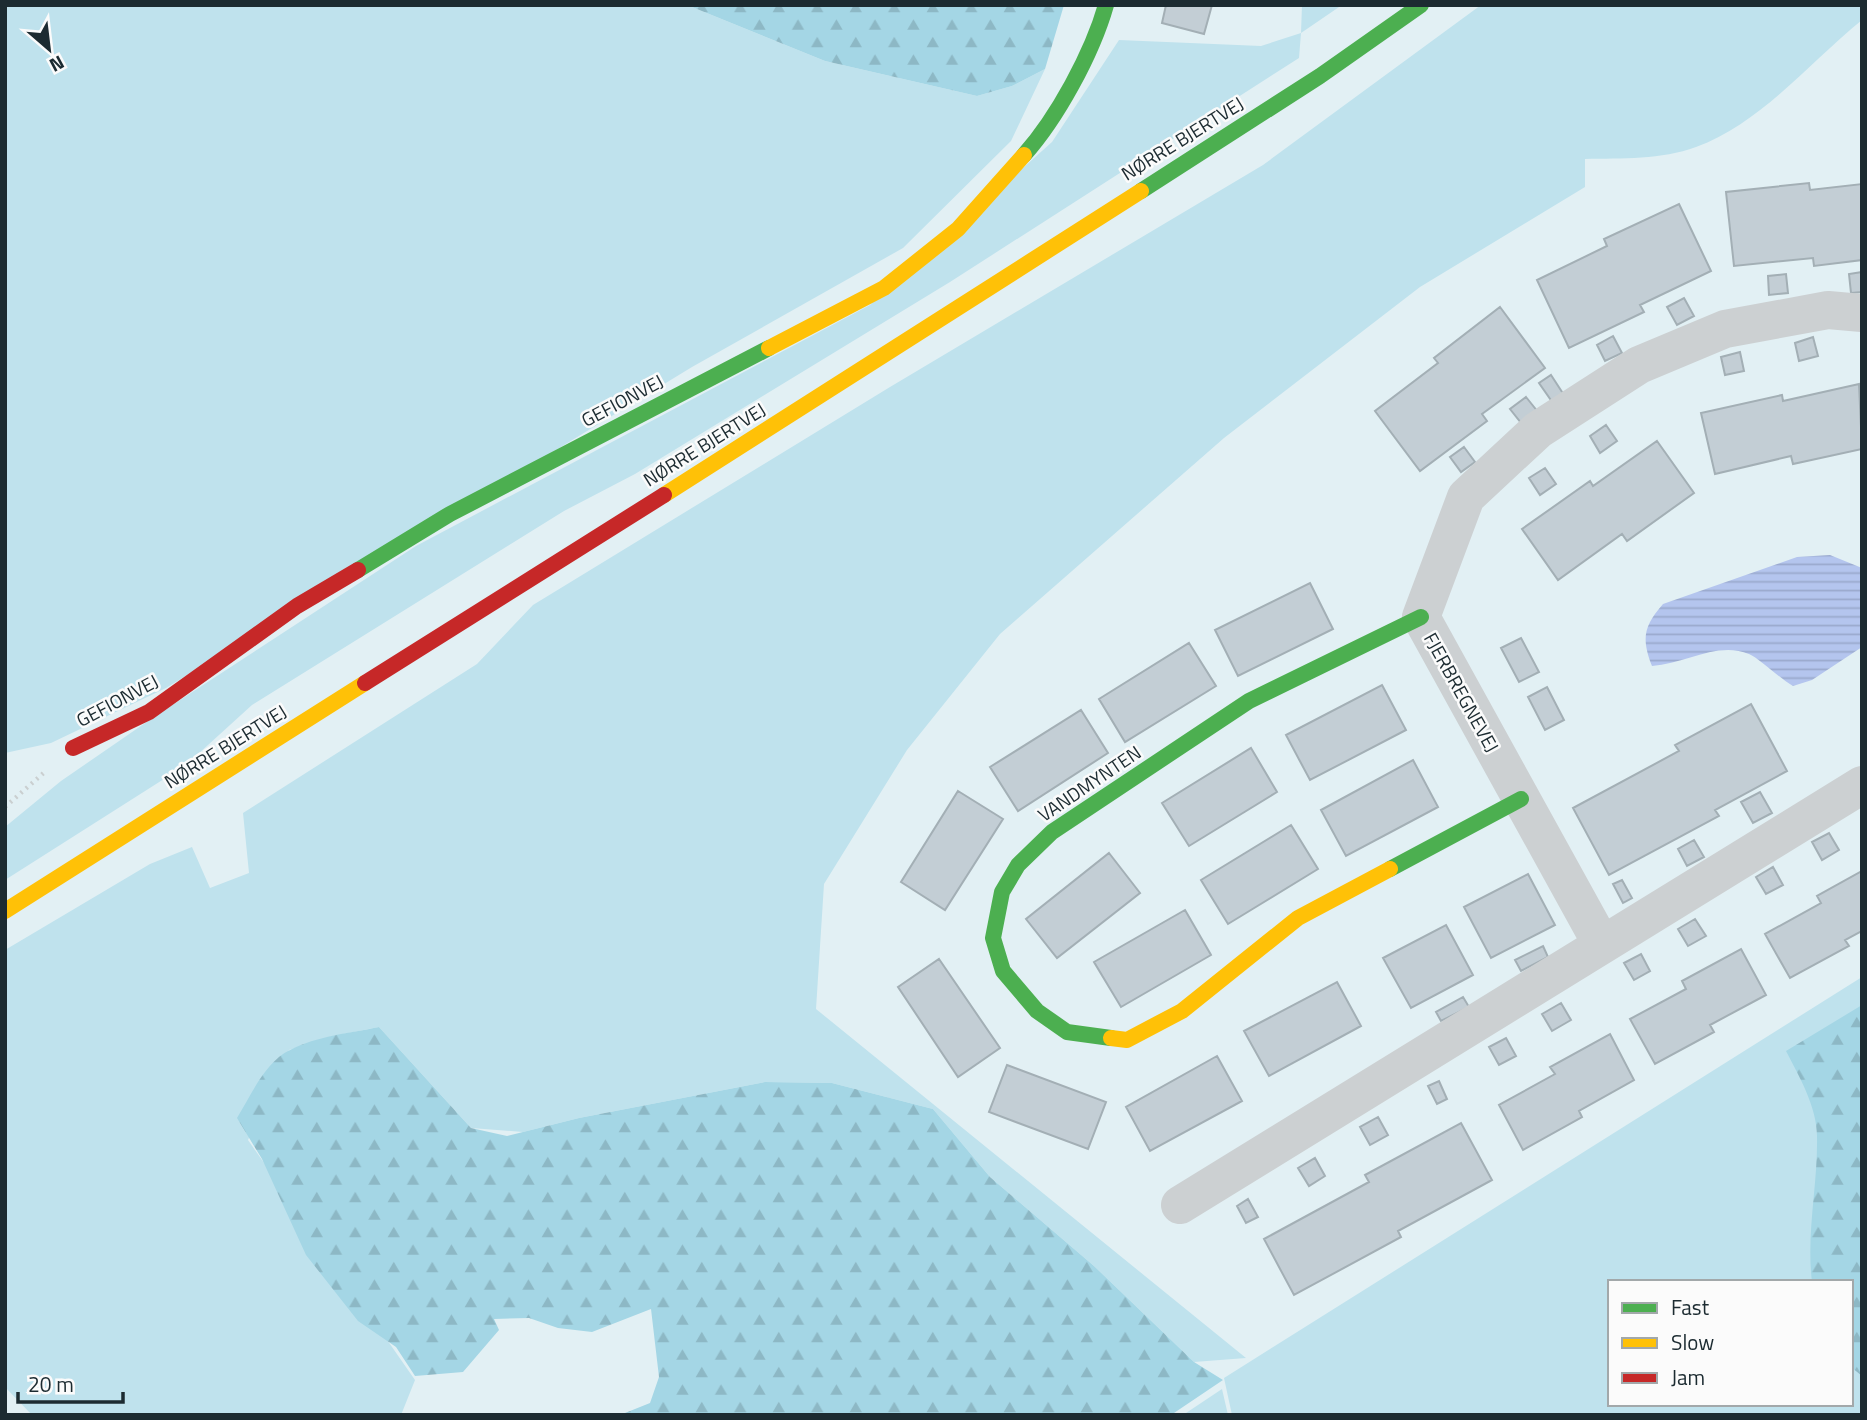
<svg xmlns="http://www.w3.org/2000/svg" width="1867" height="1420" font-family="'Titillium Web',sans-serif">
  <defs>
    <pattern id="forest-firs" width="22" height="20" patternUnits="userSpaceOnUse" patternTransform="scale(1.75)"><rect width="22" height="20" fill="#a4d6e5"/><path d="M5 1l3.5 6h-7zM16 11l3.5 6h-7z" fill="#8db8c5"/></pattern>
    <pattern id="water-rules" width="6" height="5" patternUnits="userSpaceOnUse" patternTransform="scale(1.75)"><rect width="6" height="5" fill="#b4c5ee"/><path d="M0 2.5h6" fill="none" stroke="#9aa9cd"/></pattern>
  </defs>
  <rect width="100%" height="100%" fill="#e2f0f4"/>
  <!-- grass -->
  <path fill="#bfe2ed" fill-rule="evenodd" d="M5 5H687L825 61 977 96 1012 86 1045 69 1011 141 903 248 692 367 166 688 51 743 5 753Z
    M1302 5H1342L1301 33 1299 58 950 282 635 474 564 511 252 705 186 765 5 880V827L61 781 151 719 416 546 870 305 1052 142 1119 40 1261 46 1301 33Z
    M1481 5H1862V20C1809 63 1761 123 1696 147 1661 160 1622 158 1585 159V187L1420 287 1224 438 1000 634 907 750 824 884 816 1009 1246 1358 1194 1362 1094 1266 990 1177 933 1109 832 1083 765 1082 579 1118 523 1132 471 1128 379 1027 333 1036 289 1050 248 1140 415 1380 401 1415H32L5 1387V950L150 864 192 847 210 888 249 873 243 813 477 664 533 605 890 387 1263 165Z
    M1862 977V1415H1232L1224 1378ZM1610 1282H1851V1404H1610Z
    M1222 1389 1228 1415H1183Z"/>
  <!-- forest -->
  <path fill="url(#forest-firs)" d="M687 5H1064L1045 69 1012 86 977 96 825 61Z
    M1862 1005V1376L1851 1367V1282H1812C1806 1233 1818 1185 1817 1136 1817 1107 1799 1076 1786 1051Z
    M379 1027 471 1128 507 1136 579 1118 765 1082 832 1083 933 1109 990 1177 1094 1266 1194 1362 1223 1380 1171 1415H620L650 1403 659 1377 651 1309 592 1332 558 1328 529 1318 494 1319 499 1330 463 1372 415 1376 396 1347 358 1321 306 1255 262 1159 237 1118C251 1095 265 1062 290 1050 317 1036 350 1033 379 1027Z"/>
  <!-- water -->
  <path fill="url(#water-rules)" d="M1830 555 1862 568V647L1812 680 1793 686C1779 678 1759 658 1749 654 1717 641 1685 664 1652 666 1641 638 1644 626 1663 604L1797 557Z"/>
  <!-- building -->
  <path fill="#c3ced5" stroke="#a3afb5" stroke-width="2" d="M1166 5H1212L1204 34 1162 23Z
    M1809 183 1810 190 1862 184V260L1814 266 1813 258 1734 266 1726 192Z
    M1679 204 1711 271 1640 305 1644 312 1569 348 1537 280 1607 246 1604 239Z
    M1862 272V292L1851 293 1849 274Z
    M1786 274 1788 293 1769 295 1768 276Z
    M1684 298 1694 316 1677 325 1667 307Z
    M1500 307 1545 368 1482 414 1487 421 1420 471 1375 411 1438 363 1434 358Z
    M1613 336 1622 353 1605 361 1597 345Z
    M1813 337 1818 356 1799 361 1795 343Z
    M1740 352 1744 371 1725 375 1721 357Z
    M1551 375 1564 395 1553 403 1539 383Z
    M1859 384 1862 449 1793 464 1791 456 1715 474 1701 413 1782 395 1783 401Z
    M1526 397 1538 412 1522 424 1510 409Z
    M1606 425 1617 441 1600 453 1590 436Z
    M1657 441 1694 493 1627 541 1622 534 1558 580 1522 529 1590 481 1593 486Z
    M1464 447 1475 462 1461 472 1450 457Z
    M1545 468 1556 484 1540 495 1529 478Z
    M1310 583 1333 629 1238 676 1215 630Z
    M1521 638 1539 672 1519 682 1501 648Z
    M1189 643 1216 686 1125 742 1099 699Z
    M1382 685 1406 730 1310 780 1286 735Z
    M1547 687 1564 720 1545 730 1528 697Z
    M1751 704 1787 771 1715 810 1719 816 1609 875 1573 808 1679 751 1675 745Z
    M1081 710 1108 753 1018 811 990 767Z
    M1251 748 1277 792 1189 846 1162 803Z
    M1413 760 1438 807 1346 856 1321 810Z
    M958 791 1003 819 945 910 901 882Z
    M1760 792 1772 813 1753 823 1741 802Z
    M1291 825 1318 869 1228 924 1201 880Z
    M1829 833 1839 850 1822 860 1812 842Z
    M1694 840 1704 857 1687 866 1678 849Z
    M1109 853 1140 893 1057 958 1026 919Z
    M1773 867 1783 885 1766 894 1756 877Z
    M1862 871V931L1845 940 1849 946 1790 978 1765 934 1821 903 1817 896Z
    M1528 874 1555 925 1491 958 1464 907Z
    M1622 880 1632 898 1623 903 1613 884Z
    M1185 910 1211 955 1121 1007 1094 962Z
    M1695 919 1706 936 1688 946 1678 929Z
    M1446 925 1473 975 1411 1008 1383 958Z
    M1543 946 1548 957 1521 971 1515 960Z
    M1741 949 1766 995 1710 1025 1714 1032 1655 1064 1630 1019 1686 989 1682 981Z
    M1641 954 1650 971 1634 980 1624 963Z
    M939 959 1000 1048 958 1077 898 987Z
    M1337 982 1361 1026 1269 1076 1244 1031Z
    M1463 997 1469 1007 1441 1021 1436 1012Z
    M1561 1003 1571 1020 1552 1031 1542 1014Z
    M1610 1034 1634 1080 1579 1111 1582 1117 1523 1150 1499 1105 1555 1074 1550 1067Z
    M1506 1038 1516 1056 1499 1065 1489 1047Z
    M1217 1056 1242 1101 1150 1151 1126 1107Z
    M1007 1065 1106 1102 1088 1149 989 1112Z
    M1439 1081 1447 1099 1437 1104 1428 1086Z
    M1378 1117 1388 1135 1370 1145 1360 1127Z
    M1461 1123 1492 1180 1398 1231 1401 1237 1294 1295 1264 1239 1369 1182 1365 1175Z
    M1315 1158 1325 1176 1309 1186 1298 1168Z
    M1248 1199 1258 1217 1246 1223 1237 1206Z"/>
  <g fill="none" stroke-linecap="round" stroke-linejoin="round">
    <!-- path -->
    <path stroke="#cacfd0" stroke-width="4.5" stroke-dasharray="2 5" stroke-linecap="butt" d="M5 807 47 770"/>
    <!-- street -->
    <path stroke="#ccd0d2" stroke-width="38" d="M1601 943 1421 617 1466 497 1538 430 1639 365 1725 329 1828 310 1862 313
      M1180 1205 1862 785"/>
    <!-- fast -->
    <path stroke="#4caf50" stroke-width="16" d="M1024 155C1057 118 1092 54 1106 5
      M1141 191 1320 76 1421 5
      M358 570 450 514 769 348
      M1390 869 1521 799
      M1111 1038 1067 1032 1037 1011 1003 971 993 938 1002 892 1018 865 1052 832 1249 701 1421 617"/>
    <!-- slow -->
    <path stroke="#ffc107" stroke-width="16" d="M769 348 884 288 958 229 1024 155
      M664 495 1141 191
      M5 911 365 683
      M1111 1038 1127 1040 1182 1011 1298 918 1390 869"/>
    <!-- jam -->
    <path stroke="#c62828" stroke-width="16" d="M365 683 664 495
      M73 748 149 712 297 606 358 570"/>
  </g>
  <g text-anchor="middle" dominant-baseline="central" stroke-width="5" stroke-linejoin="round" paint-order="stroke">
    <!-- street labels -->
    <g font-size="19" fill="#1c2b31" stroke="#fbfbfb">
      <text transform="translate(1182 138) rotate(-32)">NØRRE BJERTVEJ</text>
      <text transform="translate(622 400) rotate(-28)">GEFIONVEJ</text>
      <text transform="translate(704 444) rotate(-32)">NØRRE BJERTVEJ</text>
      <text transform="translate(1462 692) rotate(61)">FJERBREGNEVEJ</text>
      <text transform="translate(117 700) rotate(-28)">GEFIONVEJ</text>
      <text transform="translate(225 746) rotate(-32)">NØRRE BJERTVEJ</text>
      <text transform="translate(1089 783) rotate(-34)">VANDMYNTEN</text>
    </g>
  </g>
  <!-- border -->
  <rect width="1867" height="1420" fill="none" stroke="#1c2b31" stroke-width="14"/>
  <!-- legend -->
  <rect x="1608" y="1280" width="245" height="126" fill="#fbfbfb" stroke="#a2a8aa" stroke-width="2"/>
  <rect x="1622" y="1303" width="35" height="10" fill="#4caf50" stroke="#a2a8aa" stroke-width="2"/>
  <text x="1671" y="1315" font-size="21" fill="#1c2b31">Fast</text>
  <rect x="1622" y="1338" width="35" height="10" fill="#ffc107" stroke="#a2a8aa" stroke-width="2"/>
  <text x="1671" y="1350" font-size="21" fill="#1c2b31">Slow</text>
  <rect x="1622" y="1373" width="35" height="10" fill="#c62828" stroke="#a2a8aa" stroke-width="2"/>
  <text x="1671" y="1385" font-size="21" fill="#1c2b31">Jam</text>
  <!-- north arrow -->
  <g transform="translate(49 49) rotate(152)" stroke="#fbfbfb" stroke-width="5" paint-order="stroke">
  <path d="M0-5L12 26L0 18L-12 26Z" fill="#1c2b31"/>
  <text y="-10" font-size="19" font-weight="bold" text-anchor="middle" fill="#1c2b31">N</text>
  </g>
  <!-- scale -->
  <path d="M18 1392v10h105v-10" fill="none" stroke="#1c2b31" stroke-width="3.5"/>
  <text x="28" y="1392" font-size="21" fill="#1c2b31" stroke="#fbfbfb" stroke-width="5" paint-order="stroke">20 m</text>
</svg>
